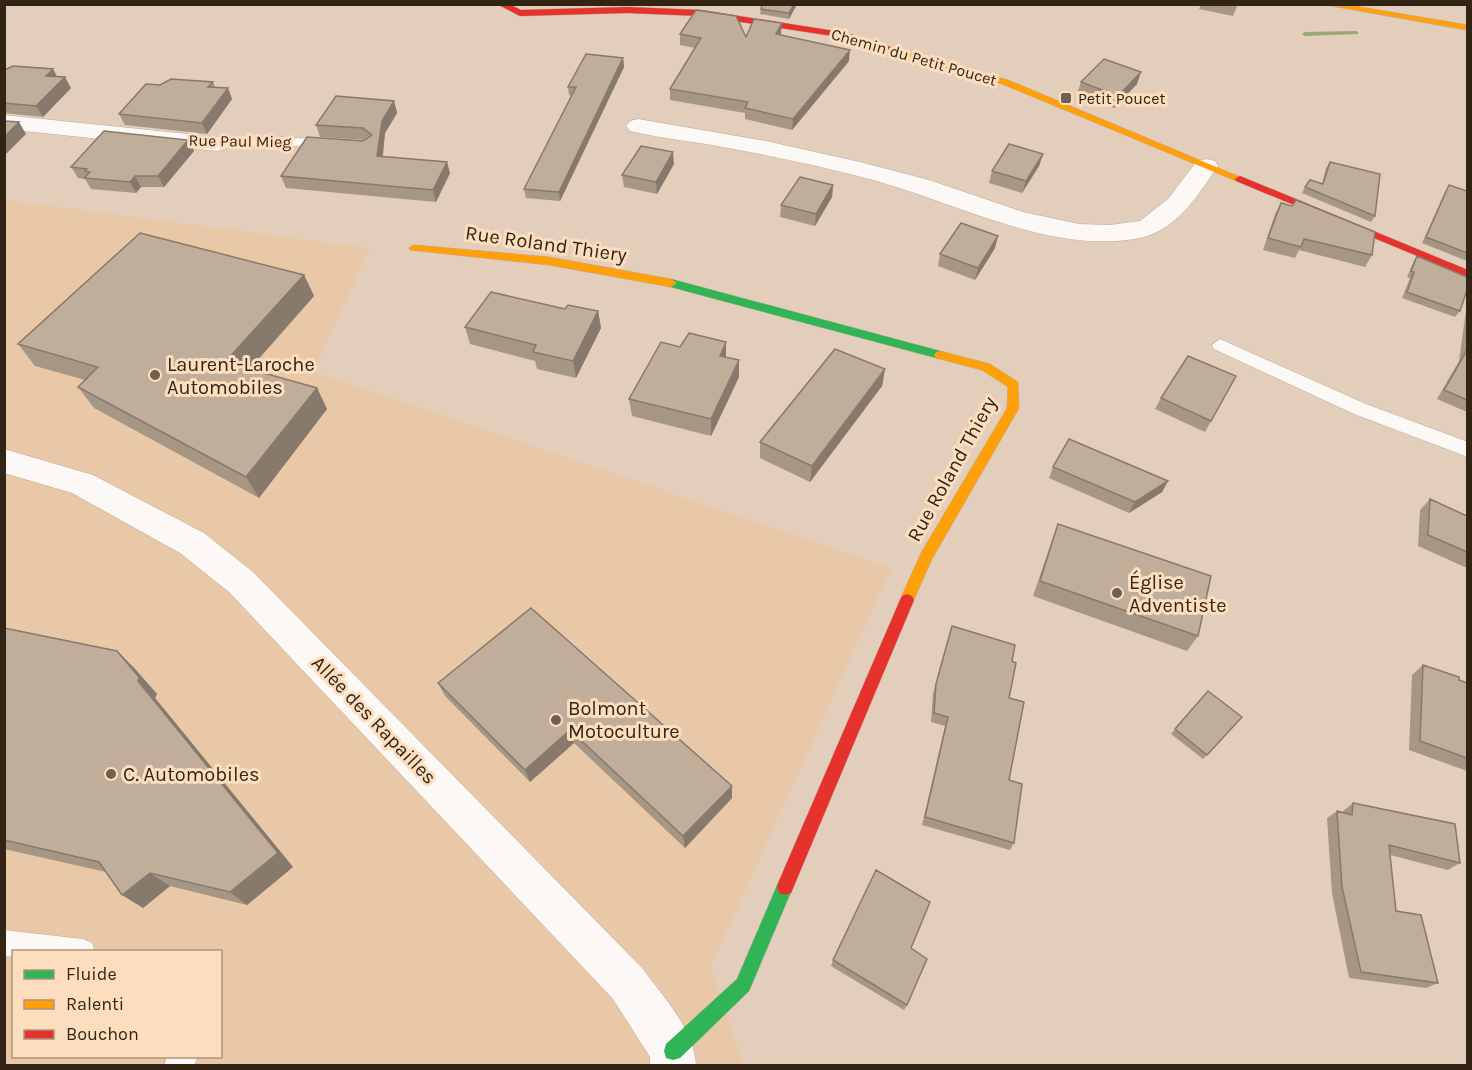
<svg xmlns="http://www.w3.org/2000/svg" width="1472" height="1070" font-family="Karla,sans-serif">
  <rect width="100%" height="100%" fill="#e2ceba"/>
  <!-- built -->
  <path fill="#e9c8a7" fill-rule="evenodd" d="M5 200 370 248 313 371 891 568 711 966 744 1065 5 1066ZM14 952H220V1056H14Z"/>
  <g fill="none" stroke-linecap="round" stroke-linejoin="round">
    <!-- stream -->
    <path fill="#9aa874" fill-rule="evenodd" d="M1356 31 1358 32V34L1305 36 1302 34 1305 32Z"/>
    <defs>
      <path id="lane" d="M280 137 329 140 336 144 329 148 280 145 217 148 210 144 217 140Z
        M1220 339 1366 404 1468 442V457L1354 414 1214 349 1212 345Z
        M4 930 83 939 92 943 95 952H14V957L4 956Z
        M167 1056H198L194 1066H164Z"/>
      <path id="street" d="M4 115 217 137 225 139 229 144 225 149 217 151 4 129Z
        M638 119 766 141 860 162 929 180 1023 212 1079 224 1110 225 1140 221 1168 199 1197 161 1206 159 1215 161 1218 166C1198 195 1177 230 1140 238 1048 256 946 197 858 176 808 163 757 153 706 144 681 140 655 137 630 131L626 126 630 121Z
        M4 449 93 475 204 533 253 572 643 969C663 997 695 1030 696 1066H650V1057L613 999 229 592 180 553 72 493 4 473Z"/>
      <path id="fast" d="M671 279 940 351 946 355 940 359 667 286 665 283Z
        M785 879 791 881 793 887 749 991 680 1058 673 1060 666 1058 664 1051 666 1044 737 979 779 881Z"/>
      <path id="slow" d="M1321 4H1343L1468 25V30Z
        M899 50 1008 80 1245 179 1240 182 1236 181 1002 84 899 54Z
        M414 245 549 257 671 279 677 283 671 287 549 265 410 250 409 248Z
        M940 351 990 364 1018 382 1019 408 932 559 912 604 907 606 902 604 900 600 921 553 1007 408 1008 387 982 370 936 358 934 355 936 352Z"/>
      <path id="jam" d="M497 4H509L521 10 627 7 701 10 847 33 906 52 902 55 846 38 701 16 627 13 520 16Z
        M1240 176 1468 270V277L1236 181 1235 179Z
        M907 594 912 596 914 600 791 893 785 895 779 893 777 887 779 881 900 600 902 596Z"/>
    </defs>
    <!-- lane casing -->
    <use href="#lane" stroke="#bbab9b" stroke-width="1"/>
    <!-- street casing -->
    <use href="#street" stroke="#bbab9b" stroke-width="1"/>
    <!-- fast casing -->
    <use href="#fast" stroke="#bbab9b" stroke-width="1"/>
    <!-- slow casing -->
    <use href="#slow" stroke="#bbab9b" stroke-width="1"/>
    <!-- jam casing -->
    <use href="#jam" stroke="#bbab9b" stroke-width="1"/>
    <!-- lane -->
    <use href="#lane" fill="#fbf8f5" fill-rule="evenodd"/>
    <!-- street -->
    <use href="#street" fill="#fbf8f5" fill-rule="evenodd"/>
    <!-- fast -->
    <use href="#fast" fill="#30b455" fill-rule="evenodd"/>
    <!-- slow -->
    <use href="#slow" fill="#ff9f0a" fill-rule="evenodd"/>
    <!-- jam -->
    <use href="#jam" fill="#e5322d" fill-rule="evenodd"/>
  </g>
  <!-- wall -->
  <path fill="#a69684" d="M762 4H797L789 19 760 14Z
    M1201 4H1238L1233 16 1199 9Z
    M680 34 746 37 781 34V35L849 61 792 130 745 119V113L670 100V89L695 48 680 45Z
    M623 58 624 67 560 201 526 198 524 189 572 96 569 95 568 87Z
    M4 70 57 77 71 88 43 117 4 113Z
    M213 82 215 87 228 88 232 99 207 134 125 125 119 114 160 85Z
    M1081 82 1137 84 1114 108 1077 94Z
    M394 101 397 113 385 133 383 156 450 173 436 202 286 188 281 176 365 140 320 137 316 125Z
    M188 140 194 151 164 187H141L136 193 91 189 85 179 78 178 71 167Z
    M1043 154 1039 166 1022 193 989 183 992 171Z
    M1330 162 1375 216 1371 222 1302 193 1305 187 1322 184 1326 168Z
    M674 164 657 194 624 187 622 175Z
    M833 185 832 197 815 226 780 217 781 205Z
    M1449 185 1467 191V261L1422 243 1445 192Z
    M1281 203 1292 206 1372 255 1365 267 1299 250 1295 258 1263 250 1275 214Z
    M995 248 975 280 938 266 940 254Z
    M1417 256 1460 311 1455 317 1402 298 1410 278 1407 277 1413 263Z
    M304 275 314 296 250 369 317 388 327 409 259 498 94 408 78 387 85 380 35 366 18 344Z
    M1467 303V412L1437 399 1459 361Z
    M565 309 598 311 601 328 576 378 537 369 535 361 470 344 465 327Z
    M726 357 739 360V377L711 436 632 416 629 399Z
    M885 369 882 386 810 482 760 458V442Z
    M1236 376 1205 432 1155 409 1161 398Z
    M1053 467 1168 481 1162 492 1129 513 1049 478Z
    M1430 499 1467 516V568L1418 546 1420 510Z
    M1058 524 1198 636 1187 651 1033 596 1052 540Z
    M952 626 1012 661 1009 698V780L1014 843 1010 850 922 825 945 726 931 722 933 693Z
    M4 628 117 651 135 669 157 694 155 698 293 867 247 905 170 886 143 908 106 872 4 849Z
    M1423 665 1467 683V771L1409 750 1412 675Z
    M438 683 732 786V798L685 848 574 743 530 782 445 696Z
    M1208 691 1242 717 1203 759 1171 734Z
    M1353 803 1460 863 1448 870 1390 855 1396 911 1438 983 1426 988 1349 978 1332 893 1327 818 1337 811 1343 812V811Z
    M911 948 907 1005 904 1010 831 966 833 960Z"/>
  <!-- shaded-wall -->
  <path fill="#877a6c" d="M794 4H797L789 19V13Z
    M782 23 781 34 776 45V34Z
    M850 50 849 61 792 130 793 119Z
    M623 58 624 67 560 201 559 192Z
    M53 69 59 80 46 76Z
    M1141 72 1137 84 1114 108 1118 96Z
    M65 77 71 88 43 117 36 106Z
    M228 88 232 99 207 134 202 123Z
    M394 101 397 113 385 133 381 168 377 156 382 121Z
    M19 122 26 134 4 156V137Z
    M188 140 194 151 164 187 158 176Z
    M673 152 674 164 657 194 656 182Z
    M1043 154 1039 166 1022 193 1026 181Z
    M447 162 450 173 436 202 433 190Z
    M135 176 141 187 136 193 130 182Z
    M833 185 832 197 815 226 816 214Z
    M998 236 995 248 975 280 978 268Z
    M304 275 314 296 237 383 225 362Z
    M598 311 601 328 576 378 573 361Z
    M726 342V359L720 356Z
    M739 360V377L711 436V419Z
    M885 369 882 386 810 482 812 466Z
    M317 388 327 409 259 498 246 477Z
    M1168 481 1162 492 1129 513 1135 502Z
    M117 651 135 669 157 694 155 698 293 867 247 905 230 892 138 681Z
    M570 730 574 743 530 782 525 770Z
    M732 786V798L685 848 683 836Z
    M150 873 170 886 143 908 122 895Z"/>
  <!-- building -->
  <path fill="#c1ae9a" stroke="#877a6c" stroke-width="1.5" d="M762 4H794L789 13 761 9Z
    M696 10 736 16 746 37 754 19 782 23 776 34 850 50 793 119 745 108 748 102 670 89 701 38 680 34Z
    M586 54 623 58 559 192 524 189 576 87H568Z
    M1104 59 1141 72 1118 96 1081 82Z
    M13 66 53 69 46 76 65 77 36 106 4 103V70Z
    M171 79 213 82 208 87 228 88 202 123 119 114 146 84 160 85Z
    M336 96 394 101 382 121 377 156 447 162 433 190 281 176 307 137 363 141 372 135 363 128 316 125Z
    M4 121 19 122 4 137Z
    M104 131 188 140 158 176H135L130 182 84 178 90 172 85 171 87 169 71 167Z
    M1009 144 1043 154 1026 181 992 171Z
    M641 146 673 152 656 182 622 175Z
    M1330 162 1380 174 1375 216 1305 187 1310 180 1323 184Z
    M800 177 833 185 816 214 781 205Z
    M1449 185 1467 191V253L1426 237Z
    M1296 200 1375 232 1372 255 1304 239 1301 247 1268 238 1281 203 1292 206Z
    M961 223 998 236 978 268 940 254Z
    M140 233 304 275 225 362 317 388 246 477 78 387 98 367 18 344Z
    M1417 256 1467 277V290L1460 311 1407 292 1414 272 1411 271Z
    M491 292 565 309 568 305 598 311 573 361 533 352 536 345 465 327Z
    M689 333 726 342 720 356 739 360 711 419 629 399 661 342 680 347Z
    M1467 343V400L1444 390 1466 352Z
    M835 349 885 369 812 466 760 442Z
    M1188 356 1236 376 1211 421 1161 398Z
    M1069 439 1168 481 1135 502 1053 467Z
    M1430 499 1467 516V552L1428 535Z
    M1058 524 1211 576 1198 636 1040 581Z
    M531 608 732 786 683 836 570 730 525 770 438 683Z
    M952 626 1015 645 1012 661 1016 663 1009 698 1024 702 1009 780 1022 784 1014 843 925 817 948 717 934 713 936 684Z
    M4 628 117 651 139 677 138 681 278 853 230 892 150 873 122 895 99 862 4 840Z
    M1423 665 1459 677V680L1467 683V758L1420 741Z
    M1208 691 1242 717 1207 755 1175 729Z
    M1353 803 1455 824 1460 863 1389 845 1396 911 1421 915 1438 983 1361 972 1342 887 1337 811 1352 815Z
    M876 870 930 902 911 948 927 959 907 1005 833 960Z"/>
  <!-- markers -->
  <g fill="#70604f" stroke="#fcdebe" stroke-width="2">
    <rect x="1060" y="92" width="12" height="12" rx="3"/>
    <circle cx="155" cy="375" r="6"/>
    <circle cx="1117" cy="593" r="6"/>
    <circle cx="556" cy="720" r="6"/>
    <circle cx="111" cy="774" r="6"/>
  </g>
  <g text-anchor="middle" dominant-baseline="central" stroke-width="6" stroke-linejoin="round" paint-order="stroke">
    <!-- far-street labels -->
    <g font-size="16" fill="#332516" stroke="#fcdebe">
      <text transform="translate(914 57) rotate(16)">Chemin du Petit Poucet</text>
      <text transform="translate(240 141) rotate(1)">Rue Paul Mieg</text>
    </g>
    <!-- far-poi labels -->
    <g font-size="16" fill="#332516" stroke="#fcdebe" text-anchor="start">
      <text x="1078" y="98">Petit Poucet</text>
    </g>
    <!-- street labels -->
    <g font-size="20" fill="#332516" stroke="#fcdebe">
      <text transform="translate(546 244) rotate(8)">Rue Roland Thiery</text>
      <text transform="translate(952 469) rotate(-61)">Rue Roland Thiery</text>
      <text transform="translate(374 720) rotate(46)">Allée des Rapailles</text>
    </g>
    <!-- poi labels -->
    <g font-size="20" fill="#332516" stroke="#fcdebe" text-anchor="start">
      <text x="167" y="364">Laurent-Laroche<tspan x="167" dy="23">Automobiles</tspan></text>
      <text x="1129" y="582">Église<tspan x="1129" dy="23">Adventiste</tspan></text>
      <text x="568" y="708">Bolmont<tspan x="568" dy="23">Motoculture</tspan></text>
      <text x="123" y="774">C. Automobiles</text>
    </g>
  </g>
  <!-- border -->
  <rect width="1472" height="1070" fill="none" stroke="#332516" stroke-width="12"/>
  <!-- legend -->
  <rect x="12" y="950" width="210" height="108" fill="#fcdebe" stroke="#ac947b" stroke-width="1.5"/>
  <rect x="24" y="970" width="30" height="9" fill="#30b455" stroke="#ac947b" stroke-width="1.5"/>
  <text x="66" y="980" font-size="18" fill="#332516">Fluide</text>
  <rect x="24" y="1000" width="30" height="9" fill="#ff9f0a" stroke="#ac947b" stroke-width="1.5"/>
  <text x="66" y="1010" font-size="18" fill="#332516">Ralenti</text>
  <rect x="24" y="1030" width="30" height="9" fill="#e5322d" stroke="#ac947b" stroke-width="1.5"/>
  <text x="66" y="1040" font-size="18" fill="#332516">Bouchon</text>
</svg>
